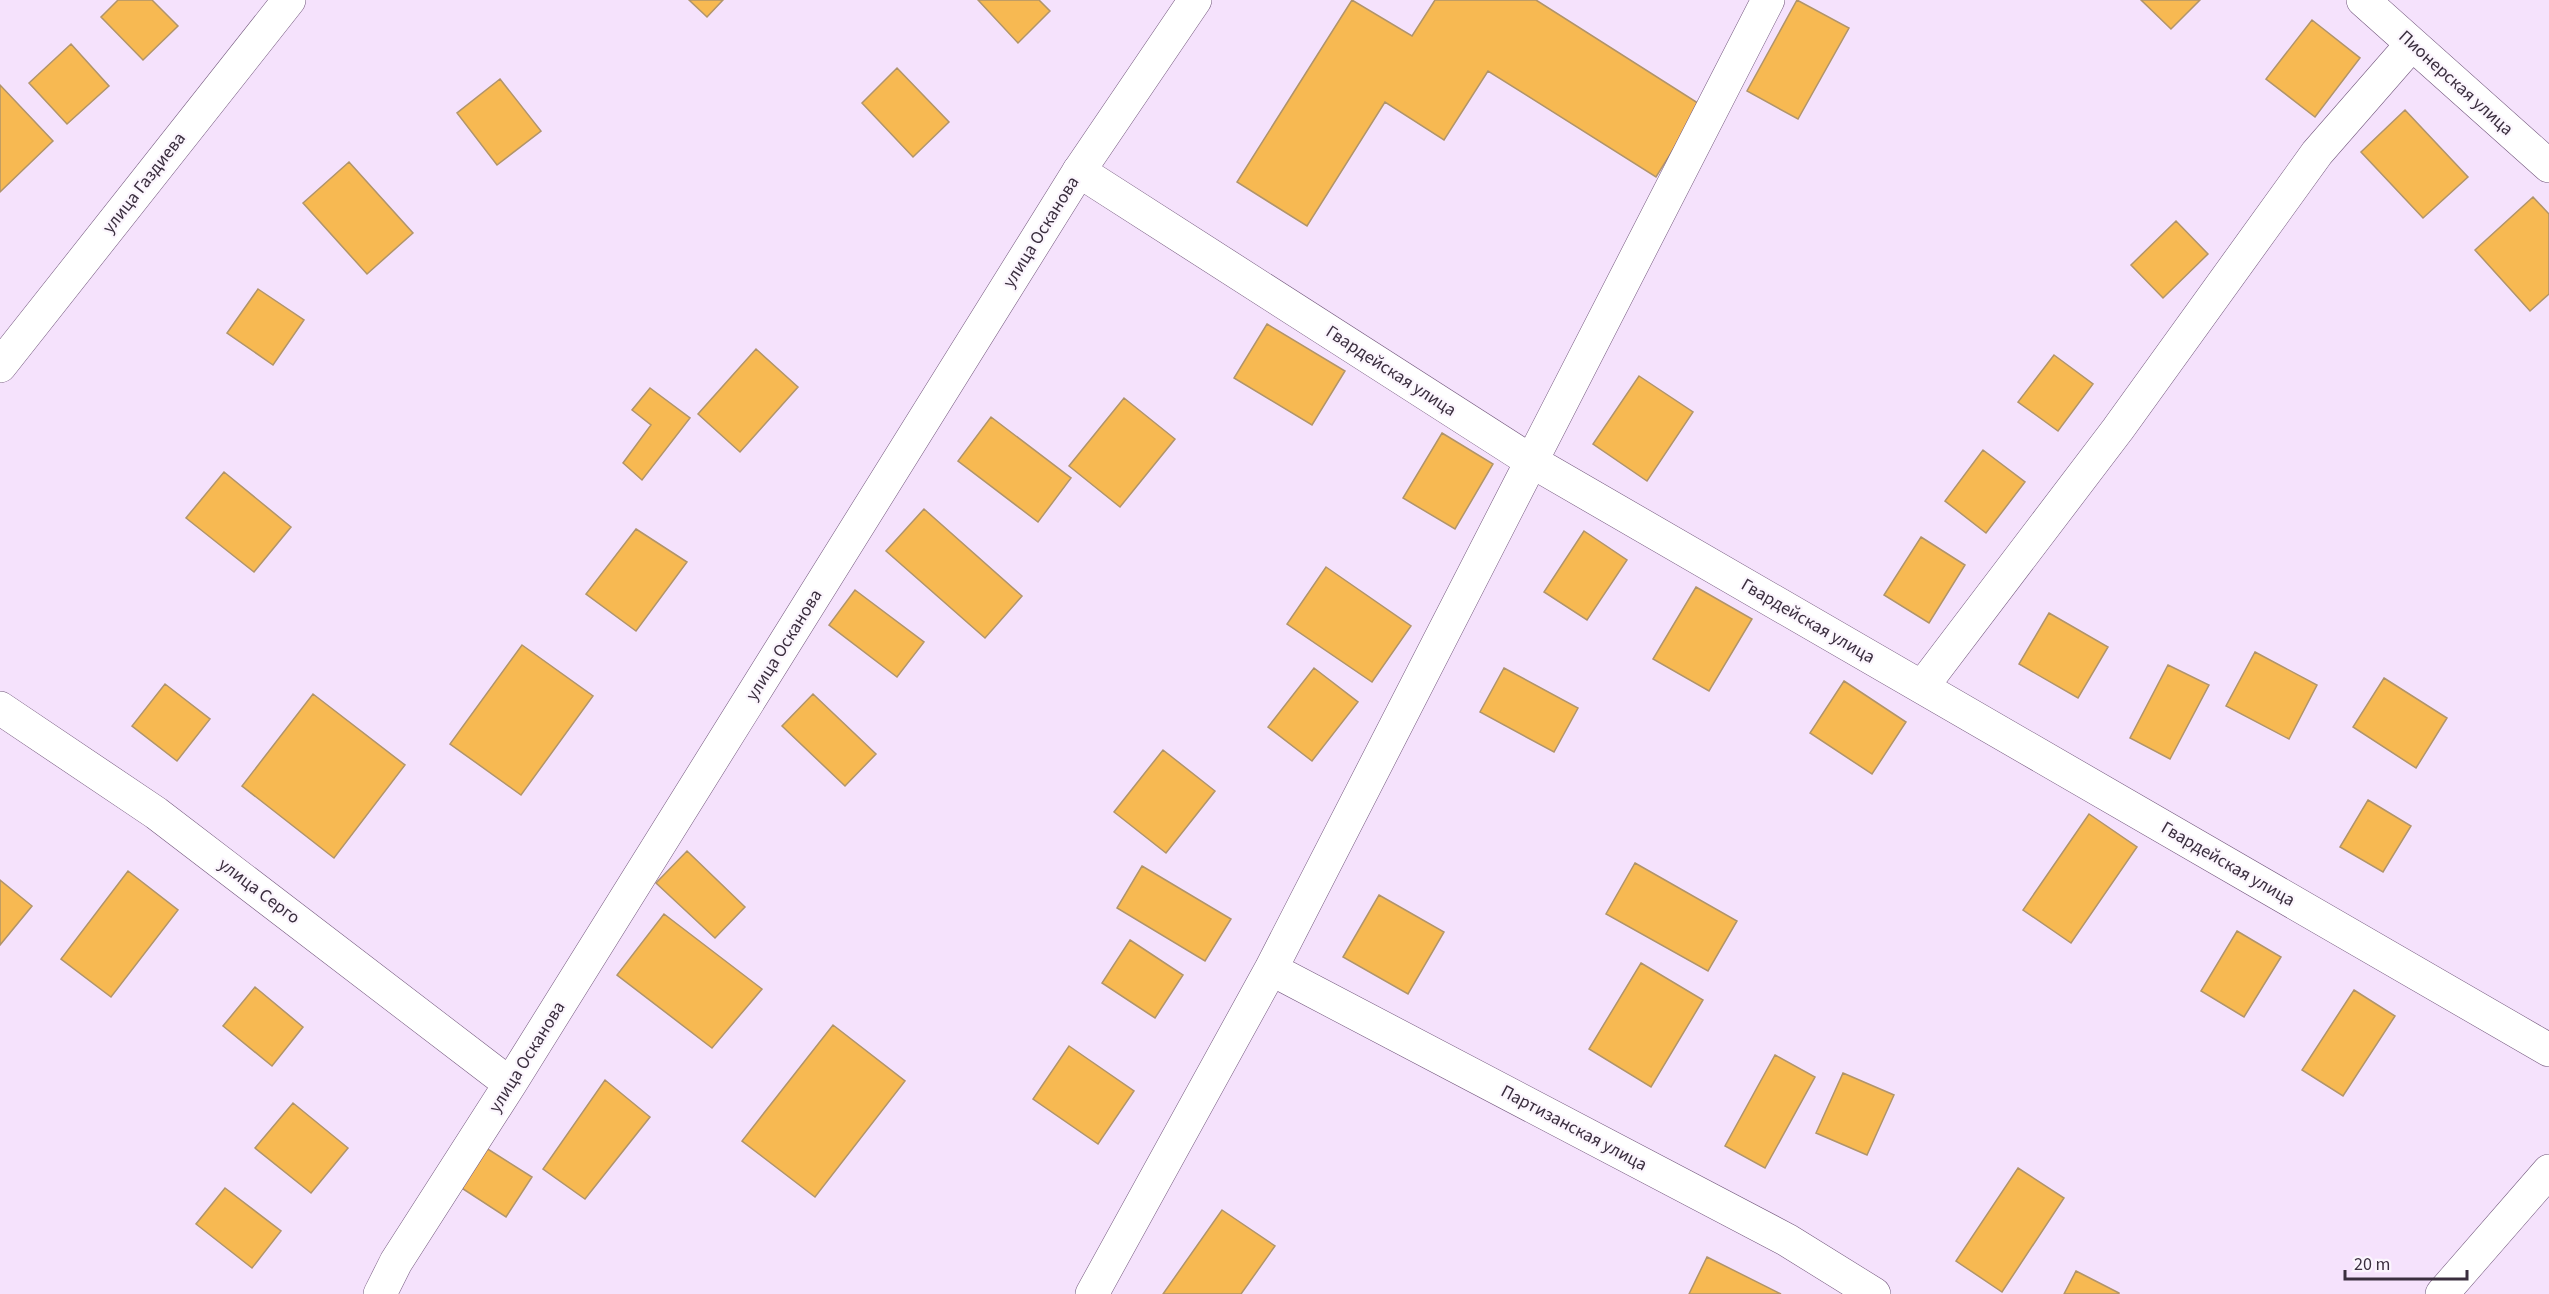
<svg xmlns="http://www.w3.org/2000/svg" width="2549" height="1294" font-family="'Source Sans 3',sans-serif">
  <rect width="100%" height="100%" fill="#f5e2fc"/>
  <!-- building -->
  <path fill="#f7b952" stroke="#b0946a" stroke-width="1.5" d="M118 0H152L178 26 143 60 101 17Z
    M689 0H723L707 17Z
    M978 0H1039L1050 11 1018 43Z
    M1352 0 1412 36 1435 0H1536L1701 105 1656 177 1488 71 1444 140 1385 102 1307 226 1237 182Z
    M1797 0 1849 28 1798 119 1747 91Z
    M2141 0H2200L2171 29Z
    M2312 20 2360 58 2315 117 2266 79Z
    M71 44 109 86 67 124 29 83Z
    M897 68 949 122 913 157 862 103Z
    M500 79 541 131 497 165 457 113Z
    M0 85 53 141 0 192Z
    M2405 110 2468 177 2423 218 2361 152Z
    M349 162 413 233 367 274 303 203Z
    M2533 197 2549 214V294L2530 311 2475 250Z
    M2176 221 2208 254 2163 298 2131 265Z
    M258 289 304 320 273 365 227 333Z
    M1267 324 1345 371 1312 425 1234 378Z
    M756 349 798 387 740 452 698 414Z
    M2054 355 2093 384 2058 431 2018 402Z
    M1639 376 1693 412 1647 481 1593 444Z
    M650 388 690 418 642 480 623 463 651 425 632 410Z
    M1124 398 1175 439 1120 507 1069 466Z
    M991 417 1071 478 1038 522 958 461Z
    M1442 433 1493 464 1455 529 1403 498Z
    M1983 450 2025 482 1986 533 1945 501Z
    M224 472 291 527 254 572 186 518Z
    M924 509 1022 596 985 638 886 551Z
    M636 529 687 562 636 631 586 594Z
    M1584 531 1627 560 1587 620 1544 592Z
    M1921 537 1965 565 1929 623 1884 595Z
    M1326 567 1411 626 1372 682 1287 624Z
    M1696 587 1752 619 1709 691 1653 659Z
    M855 590 924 642 897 677 829 625Z
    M2049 613 2108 647 2078 698 2019 664Z
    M522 645 593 696 521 795 450 744Z
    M2255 652 2317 685 2289 739 2226 706Z
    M2168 665 2209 685 2170 759 2130 738Z
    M1314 668 1358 702 1312 761 1268 727Z
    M1504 668 1578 708 1554 752 1480 712Z
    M2384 678 2447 718 2416 768 2353 727Z
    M1844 681 1906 722 1872 774 1810 733Z
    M165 684 210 719 177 761 132 726Z
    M313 694 405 765 334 858 242 786Z
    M813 694 876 754 845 786 782 726Z
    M1163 750 1215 791 1166 853 1114 812Z
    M2368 800 2411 826 2383 872 2340 847Z
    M2089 814 2137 847 2071 943 2023 910Z
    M687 851 745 907 715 938 656 883Z
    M1635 863 1737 921 1708 971 1606 914Z
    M1142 866 1231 919 1205 961 1117 908Z
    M128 871 178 910 111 997 61 959Z
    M0 880 32 906 0 945Z
    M1379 895 1444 932 1408 994 1343 957Z
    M664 914 762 989 712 1048 617 975Z
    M2237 931 2281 957 2244 1017 2201 991Z
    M1130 940 1183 975 1155 1018 1102 983Z
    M1641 963 1703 1000 1651 1087 1589 1049Z
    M255 987 303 1027 272 1066 223 1026Z
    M2354 990 2395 1016 2343 1096 2302 1070Z
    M833 1025 905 1081 815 1197 742 1141Z
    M1069 1046 1134 1091 1098 1144 1033 1099Z
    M1775 1055 1815 1077 1765 1168 1725 1146Z
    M1843 1073 1894 1095 1867 1155 1816 1133Z
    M605 1080 650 1117 585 1199 543 1169Z
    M293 1103 348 1148 311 1193 255 1148Z
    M483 1146 532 1177 506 1217 457 1185Z
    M2018 1168 2064 1198 2002 1292 1956 1261Z
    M225 1188 281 1231 252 1268 196 1224Z
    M1222 1210 1275 1246 1241 1294H1163Z
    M1707 1257 1781 1294H1689Z
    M2076 1271 2119 1293V1294H2064Z"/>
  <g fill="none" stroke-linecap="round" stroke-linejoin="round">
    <defs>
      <path id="street" d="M2363 0 2549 166
        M1079 171 1531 461 2549 1050
        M0 366 289 0
        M1922 687 2118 429 2317 153 2412 44
        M1271 969 1787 1240 1874 1294
        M1092 1294 1271 969 1768 0
        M2442 1294 2549 1171"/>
      <path id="secondary" d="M0 708 156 813 510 1084
        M380 1294 396 1262 510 1084 1079 171 1195 0"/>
    </defs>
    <!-- street casing -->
    <use href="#street" stroke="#73587d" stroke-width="34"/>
    <!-- secondary casing -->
    <use href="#secondary" stroke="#73587d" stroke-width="34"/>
    <!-- street -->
    <use href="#street" stroke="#fff" stroke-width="33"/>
    <!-- secondary -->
    <use href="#secondary" stroke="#fff" stroke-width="33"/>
  </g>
  <g text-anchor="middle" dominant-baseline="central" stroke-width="4.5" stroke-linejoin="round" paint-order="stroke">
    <!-- street labels -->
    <g font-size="18" fill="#3a2e3e" stroke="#fbf5fd">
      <text transform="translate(2456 83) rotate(42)">Пионерская улица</text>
      <text transform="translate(144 183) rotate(-52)">улица Газдиева</text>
      <text transform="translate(1041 232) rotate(-58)">улица Осканова</text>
      <text transform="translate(1391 371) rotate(33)">Гвардейская улица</text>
      <text transform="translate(1808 621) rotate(30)">Гвардейская улица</text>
      <text transform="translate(784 645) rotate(-58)">улица Осканова</text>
      <text transform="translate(2228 864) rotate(30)">Гвардейская улица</text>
      <text transform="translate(259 891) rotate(37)">улица Серго</text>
      <text transform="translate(527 1057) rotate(-58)">улица Осканова</text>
      <text transform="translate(1574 1128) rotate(28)">Партизанская улица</text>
    </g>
  </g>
  <!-- scale -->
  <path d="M2345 1270v9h122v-9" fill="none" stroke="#3a2e3e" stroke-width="3"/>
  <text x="2354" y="1270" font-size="18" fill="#3a2e3e" stroke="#fbf5fd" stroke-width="4.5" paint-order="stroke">20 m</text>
</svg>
